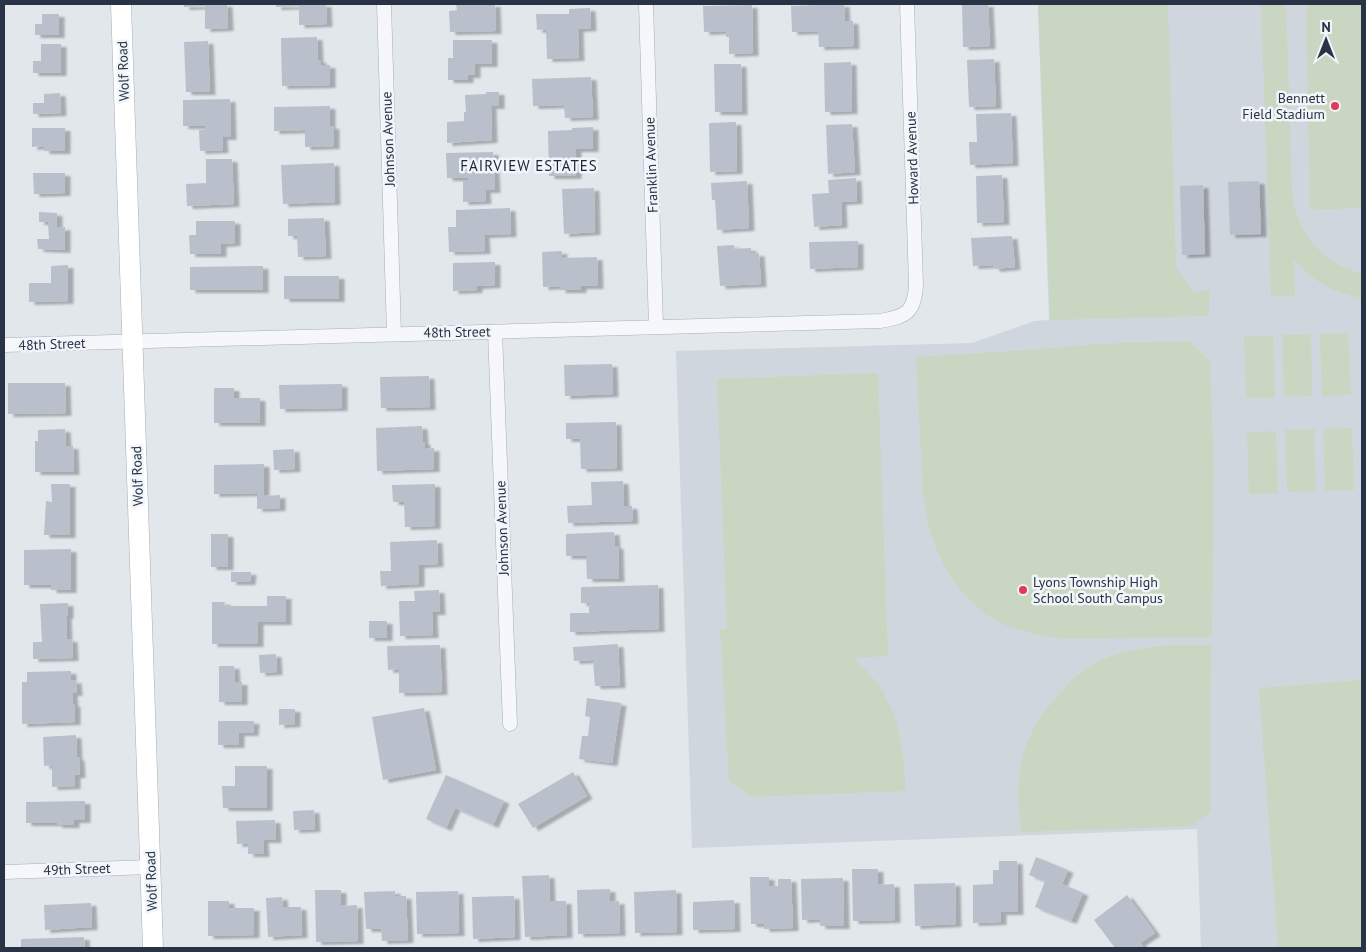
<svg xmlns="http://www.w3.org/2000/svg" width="1366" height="952" font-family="'PT Sans',sans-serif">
  <defs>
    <filter id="shadow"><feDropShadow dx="5.5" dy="3" stdDeviation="1" flood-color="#0004"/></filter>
  </defs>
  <rect width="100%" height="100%" fill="#e2e7ec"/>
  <!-- built -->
  <path fill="#d0d6de" d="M1038 4H1362V948H1201L1197 829 692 848 676 351 972 343 1034 321 1049 320Z"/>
  <!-- green -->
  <path fill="#c9d7c2" d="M1038 4H1168L1176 267 1194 293 1209 289V316L1050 320Z
    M1261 4H1286L1292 190C1295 230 1322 265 1362 273V298C1335 294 1312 281 1294 260L1295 296H1271Z
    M1306 4H1362V208L1310 210Z
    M1348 333 1351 395 1322 396 1320 334Z
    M1311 334 1312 396 1284 397 1282 335Z
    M1244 336H1273L1275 398H1246Z
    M1189 341 1210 361 1214 470 1212 637 1064 639 1035 634 1005 625 983 613 966 597 949 575 937 551 928 525 923 494 916 357 1041 349 1096 344Z
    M878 373 888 656 853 658C898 695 902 737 906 791L751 797 729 781 720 629H727L717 379Z
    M1352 428 1354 490 1325 491 1323 429Z
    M1314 429 1316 491 1287 492 1285 430Z
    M1276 431 1278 493 1249 494 1247 432Z
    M1170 645H1211L1210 812 1192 826 1021 832C1014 771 1020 734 1064 689 1075 677 1087 666 1103 659 1123 650 1148 648 1170 645Z
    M1362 680V948H1278L1259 688Z"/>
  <!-- building -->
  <path fill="#b9c0cb" filter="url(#shadow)" d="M184 4H227L228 28 205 29V6L184 7Z
    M276 4H326L327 24 299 25V6L276 7Z
    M456 4H495L496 31 450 32 449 11 457 10Z
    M844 4 845 21H853L854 46 819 47 818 31 792 32 791 6Z
    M962 4H988L990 46 963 47Z
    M752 5 753 53 729 54V37H726V31L704 32 703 6Z
    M590 8 591 28 578 29 579 58 547 59 546 29 537 30 536 14H569V9Z
    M42 14H59V35H35V24H42Z
    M317 37 318 60H321V65H330V85L282 86 281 38Z
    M453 40H492V64H475V75H468V80H448V58H453Z
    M208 41 210 92H186L184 42Z
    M41 44H61V73H33V61H41Z
    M994 59 996 106 969 107 967 60Z
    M851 62 852 111 825 112 824 63Z
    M714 64H741L742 112H715Z
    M591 77 593 117 565 118 564 105 533 106 532 79Z
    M486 92H499V106H491L492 140 447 143V122L464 121V112H466L465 95 486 94Z
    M60 93 61 113 33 114V103H44V94Z
    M230 99 231 137H222L223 150 200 151 199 130H205V126H183V100Z
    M330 106V126H334V146L305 147V130L274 131V107Z
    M1011 113 1013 163 970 165 969 142H977L976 114Z
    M736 122 737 171 710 172 709 123Z
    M852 124 855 172 828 174 826 125Z
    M593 127V149H576V176H549L548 131 572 130V128Z
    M32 128H65V151H44V146L32 147Z
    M493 152 495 190H485L486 201 463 202V181H469L468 178H447L446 153Z
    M206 159H232L234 204 187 206 186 184 206 183Z
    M334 163 335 202 283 204 281 165Z
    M33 173H65V193L34 194Z
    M1002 175 1004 222 977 223 976 176Z
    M856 178 857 201 841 202 842 225 814 227 812 194 829 193 828 180Z
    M747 181 749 228 717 230 715 200H712L711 183Z
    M1259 181 1261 234 1230 235 1228 182Z
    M1203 185 1205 254 1182 255 1180 186Z
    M594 188 595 232 564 234 562 189Z
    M510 208 511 234 484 235 485 251 449 252 448 227H456V210Z
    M39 212 57 213V228L65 227V250L38 249 37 239H49L48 222H39Z
    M324 218 326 256 298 257 297 236H288V219Z
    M196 221H235V243L221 244V254H190L189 235H196Z
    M1012 236 1015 267 995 269 993 265 973 266 971 238Z
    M858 241V267L810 269 809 242Z
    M734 245V249L751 248V254L759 253 761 284 720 286 717 246Z
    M562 251V258L597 257 598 286H581V290H560V286L543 287 542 252Z
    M495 262V285L477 286V290L453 291V263Z
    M68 265V301L29 302V283H51V266Z
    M263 266V290H190V267Z
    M284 276H339V299H284Z
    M612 364 613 394 565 396 564 365Z
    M429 376 430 407 381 408 380 377Z
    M8 383H65L66 413 8 414Z
    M342 384V408L280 409 279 385Z
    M214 388H234V398H260V423H214Z
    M616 422 617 468 581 469 580 439H566V423Z
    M422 426 423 442H425V449L434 448V469L377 471 376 428Z
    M65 429 66 446H73L74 472H35V441H38V430Z
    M294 449 295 469 274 470 273 450Z
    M264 464V496L280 495V508L257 509V493L214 494V465Z
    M623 481 624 506H632L633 521 568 523 567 506 592 505 591 482Z
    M51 484H70V535H44L46 501 52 502Z
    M435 484V526L405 527 404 502H393L392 485Z
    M614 532 615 546H618L619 579H587L586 556H566V534Z
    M211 534H228V567H211Z
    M437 540 438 564 419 565V584L381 586 380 571H391L390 542Z
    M71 549V590H51V585H24V550Z
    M231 572H251L250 582H231Z
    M658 585 659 629 570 632V613H589V603H581V587Z
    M439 590 440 612H432L433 635 400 636 399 601H415L414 591Z
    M267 596H286V622H258V644H212V602H225L224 606H267Z
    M68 603V616H66L67 639H72L73 658 33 659V642H42L40 604Z
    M369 621H387V638H369Z
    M618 644 620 685 595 686 593 660 574 661 573 647Z
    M440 645 442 692 399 693V669L388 670 387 646Z
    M276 654 277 672 260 673 259 655Z
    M219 666H234L235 682H242V702H219Z
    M71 671V681L76 680 77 693H72L73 704H75V722L22 724V682H27V672Z
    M587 698 621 703 612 763 579 759 582 736H588L590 717 585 716Z
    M424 708 436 770 383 780 372 717Z
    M279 709H295V724L279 725Z
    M218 721H254L253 733H239V745H218Z
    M76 735 77 758 79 757 80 775H75V786L52 787V765L44 766 43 737Z
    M235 766H267V808H223L222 786H235Z
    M573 772 587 796 533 828 518 804Z
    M446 775 504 801 493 825 455 808 446 828 426 819Z
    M85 801V820H74V825H57V823H26V802Z
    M314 810 315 829 294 830 293 811Z
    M275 820 276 840H263L264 854H248V843L237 844 236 821Z
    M1036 857 1068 870 1062 884 1083 893 1071 921 1035 907 1045 881 1029 875Z
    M999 861H1017L1018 912H1001V922L973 923V885L993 884V870H999Z
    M852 869H878V885L894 884 895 920 853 921Z
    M549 875 550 901H566L567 935 525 937 522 876Z
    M750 877H769V886H778V879H791L793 928 764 929V924H751Z
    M843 878 844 926H820V919L802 920 801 879Z
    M955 883 956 924 915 926 914 884Z
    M610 889V902L619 901 620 933 578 934 577 890Z
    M315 890H341V906L357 905 358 941 316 942Z
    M676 890 677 932 635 933 634 892Z
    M395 891V896H406L408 940 382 941 381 929H366L364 892Z
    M458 891 459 933 417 934 416 892Z
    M1127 895 1155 933 1140 943 1144 948H1115L1094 920Z
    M514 896 515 937 473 939 472 897Z
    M282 897 283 907H301L302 935 268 937 266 898Z
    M734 900 735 929 693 930V902Z
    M208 901H229V908H254V935L208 936Z
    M91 903 92 927 45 930 44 905Z
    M84 937 85 948H21V939Z"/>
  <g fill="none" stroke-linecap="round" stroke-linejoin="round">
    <defs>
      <path id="minor" d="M384 4 394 334
        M646 4 656 326
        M495 332 510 724
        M4 345 880 321C907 316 914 313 916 285L907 4
        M4 872 151 867"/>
      <path id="secondary" d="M121 4 153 948"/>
    </defs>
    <!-- minor casing -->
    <use href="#minor" stroke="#a6aeb7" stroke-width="15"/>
    <!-- secondary casing -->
    <use href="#secondary" stroke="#a6aeb7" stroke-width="21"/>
    <!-- minor -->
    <use href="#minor" stroke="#f6f7fa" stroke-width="14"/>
    <!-- secondary -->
    <use href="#secondary" stroke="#fff" stroke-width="20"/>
  </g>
  <!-- markers -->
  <g fill="#de3a5b" stroke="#f2f5f9" stroke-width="2">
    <circle cx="1335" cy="106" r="5"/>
    <circle cx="1023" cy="590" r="5"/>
  </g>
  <g text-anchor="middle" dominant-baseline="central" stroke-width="5" stroke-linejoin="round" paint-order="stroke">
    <!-- street labels -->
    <g font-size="14" fill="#283446" stroke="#f2f5f9">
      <text transform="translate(123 71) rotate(-92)">Wolf Road</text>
      <text transform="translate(388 139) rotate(-92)">Johnson Avenue</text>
      <text transform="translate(912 158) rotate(-92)">Howard Avenue</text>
      <text transform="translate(651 165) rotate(-92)">Franklin Avenue</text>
      <text transform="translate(457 332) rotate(-1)">48th Street</text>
      <text transform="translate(52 344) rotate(-2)">48th Street</text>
      <text transform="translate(137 476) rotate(-92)">Wolf Road</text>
      <text transform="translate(502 528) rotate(-92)">Johnson Avenue</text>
      <text transform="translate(77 869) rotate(-2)">49th Street</text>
      <text transform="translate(151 881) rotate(-92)">Wolf Road</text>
    </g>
    <!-- poi labels -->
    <g font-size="14" fill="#283446" stroke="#f2f5f9" text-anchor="end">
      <text x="1325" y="98">Bennett<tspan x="1325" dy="16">Field Stadium</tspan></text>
      <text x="1033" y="582" text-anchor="start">Lyons Township High<tspan x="1033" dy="16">School South Campus</tspan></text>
    </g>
    <!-- neighbourhood labels -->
    <g font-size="15" letter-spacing="1" fill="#1a2537" stroke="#f2f5f9">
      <text x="529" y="165">FAIRVIEW ESTATES</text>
    </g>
  </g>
  <!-- border -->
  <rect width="1366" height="952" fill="none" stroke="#283446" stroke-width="10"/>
  <!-- north arrow -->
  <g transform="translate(1326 40)" stroke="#f2f5f9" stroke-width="4" paint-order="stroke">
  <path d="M0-4L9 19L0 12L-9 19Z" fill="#283446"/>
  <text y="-8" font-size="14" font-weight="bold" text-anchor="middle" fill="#283446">N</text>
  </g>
</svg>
